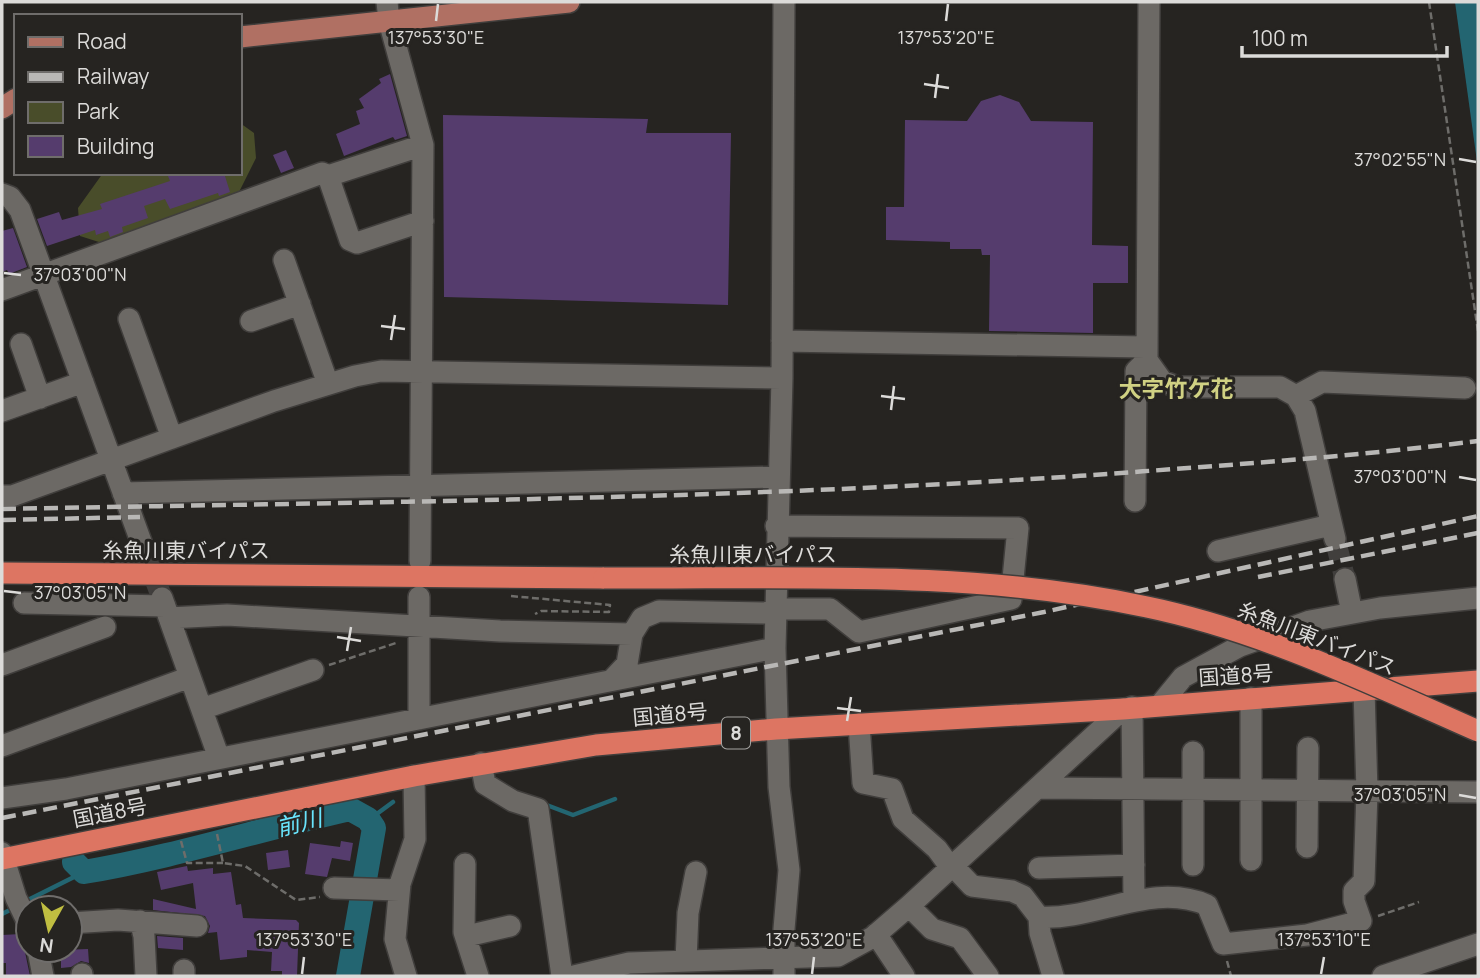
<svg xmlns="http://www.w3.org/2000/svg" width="1480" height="978" font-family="Manrope,'Noto Sans JP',sans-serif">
  <rect width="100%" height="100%" fill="#262421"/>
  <!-- green -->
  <path fill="#494d2a" d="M240 123 254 133 256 158 234 202 102 243 80 236 78 208 103 173H240Z"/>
  <!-- water -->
  <path fill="#236571" d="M1455 2H1478V169Z"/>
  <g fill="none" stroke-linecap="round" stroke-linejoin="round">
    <!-- stream -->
    <path stroke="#236571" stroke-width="4.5" d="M544 804 573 815 615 799
      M370 823 374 816 393 802
      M24 902 84 872
      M2 914 14 908"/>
    <!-- river -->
    <path stroke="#236571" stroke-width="24" d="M74 862 84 872C174 857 261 829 350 809L368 819 374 828 348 976"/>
  </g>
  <!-- building -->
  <path fill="#553c6d" d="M390 74 407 136 395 140 393 137 344 156 336 134 360 124 356 111 364 108 359 99 381 83 379 79Z
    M1000 95 1019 102 1031 121 1093 122 1092 245 1128 246V283H1093V333L989 331 990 255H982L981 249H950V242L886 240V207H904L905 120 967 121 981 101Z
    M443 115 648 119 646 133H731L728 305 444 297Z
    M286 150 294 168 281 173 273 155Z
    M175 173H224L230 192 219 196 218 193 170 209 165 199 144 206 148 218 122 227 123 232 110 237 108 231 96 235 95 230 47 246 37 219 59 212 62 220 102 209 100 204 170 181 168 176Z
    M13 228 27 267 9 274 7 270 2 272V231Z
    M341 841 353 843 350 861 332 858 327 877 305 874 310 843 340 847Z
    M288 850 290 867 268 870 266 853Z
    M187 866 188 871 213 868V874L231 872 236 905 241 904 243 918 296 920 299 923 297 976H282V971H271L272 952 247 950V957L220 960 217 932 208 933 210 926 205 916 153 910V899L196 909 193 883 161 890 157 872Z
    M21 934 28 936 25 952 30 976H6V963H2V935Z
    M157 936 183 938V950L158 948Z
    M88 949 89 963 81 961 71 967 61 968V950Z"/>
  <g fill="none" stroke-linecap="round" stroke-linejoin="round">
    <!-- minor-tunnel -->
    <path stroke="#413f3d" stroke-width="21" stroke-dasharray="21 10" stroke-linecap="butt" d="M1335 539 1345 579
      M143 547 162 598"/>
    <defs>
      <path id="minor" d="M387 2 389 21 423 145 420 561
        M784 2 782 378 775 648 779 787 789 870 784 929V976
        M1149 2 1147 360 1162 381 1177 387H1280L1296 396 1305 411 1335 539
        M328 176 350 240 357 243 423 221
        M2 194 10 197 20 210 143 547
        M284 260 328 384
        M2 290 322 173 328 176 423 145
        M129 319 172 438
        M251 321 300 304
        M782 341 1145 347
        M21 344 40 398
        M1296 396 1322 382 1465 388
        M2 411 83 382
        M123 493 779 477
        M2 496H12L274 401 355 376 381 371 782 378
        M1135 501 1136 371 1147 360
        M1218 551 1331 525
        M1345 579 1352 613
        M419 597V719
        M162 598 219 758
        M24 603 165 606
        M169 618 227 615 500 631 632 634
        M2 665 105 627
        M612 680 627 664 632 634 642 618 659 611 765 613 776 609H830L859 632 1011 599 1018 528 776 526
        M1160 705 1183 677 1240 646 1310 621 1380 608 1478 598
        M1132 707 1134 901
        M202 709 313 670
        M859 724 863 783 892 789 903 819 937 849 951 868
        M2 746 190 677
        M481 763 485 784 513 801 538 809 562 976
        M1039 788 1478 792
        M2 798 66 789 775 648
        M1307 847 1308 748
        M2 853 16 898 28 923
        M1251 860V698
        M465 864 464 932 478 976
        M1193 865V752
        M953 866 972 886 1012 891 1023 896 1039 917C1094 921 1152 881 1207 905L1223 944 1307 935 1361 921 1354 901V891L1364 881 1367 792 1364 689
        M1039 868 1134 865
        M334 888 399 890
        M909 906 932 929 960 938 988 976
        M1039 917 1040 933 1053 976
        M140 921 144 936 146 976
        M70 923 118 920 197 926
        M876 934 904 976
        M467 936 510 926
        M38 950 43 976
        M686 961 688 913 696 872
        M184 970V976
        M82 976V974
        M406 976 395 939 400 884 415 839 414 776
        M574 976 629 963 838 956 873 937 909 906 1123 709
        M1383 976 1478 944"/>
      <path id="major" d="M240 37 569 2
        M2 108 16 99"/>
      <path id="highway" d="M2 573 604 578
        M2 859 414 776 596 745 776 729 1123 709 1478 681"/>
    </defs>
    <!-- minor casing -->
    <use href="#minor" stroke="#403e3c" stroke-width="24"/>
    <!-- major casing -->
    <use href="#major" stroke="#403e3c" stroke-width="24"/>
    <!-- highway casing -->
    <use href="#highway" stroke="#403e3c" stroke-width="24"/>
    <!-- path -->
    <path stroke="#6e6d6a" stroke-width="2.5" stroke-dasharray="7 3.5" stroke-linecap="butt" d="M1429 2 1478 331
      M511 596 610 605 609 612 541 611 535 614
      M329 665 396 643
      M217 834 223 863 245 866 296 900 320 897
      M181 841 187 863H223
      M1378 916 1419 902
      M1227 961 1231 976"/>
    <!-- minor -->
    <use href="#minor" stroke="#6c6965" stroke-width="21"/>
    <!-- major -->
    <use href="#major" stroke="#b07063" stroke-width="21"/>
    <!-- highway -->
    <use href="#highway" stroke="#dd7562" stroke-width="21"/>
    <!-- rail -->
    <path stroke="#b9b8b6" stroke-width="4.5" stroke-dasharray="14 7" stroke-linecap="butt" d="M2 509C356 502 710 500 1064 477 1202 467 1340 458 1478 441
      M2 520 140 517
      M1258 577 1478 533
      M2 818 1044 612 1478 516"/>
    <defs>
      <path id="highway-bridge" d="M604 578C784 579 971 569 1147 607 1263 631 1371 684 1478 731"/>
    </defs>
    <!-- highway-bridge casing -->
    <use href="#highway-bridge" stroke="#403e3c" stroke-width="24" stroke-linecap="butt"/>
    <!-- highway-bridge -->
    <use href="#highway-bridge" stroke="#dd7562" stroke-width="21"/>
  </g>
  <!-- ticks -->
  <path fill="none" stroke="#dcdbd9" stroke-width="2.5" d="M436 21 438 4M946 21 948 4M924 84 949 88M935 98 938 74M1459 159 1476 162M4 273 21 275M381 326 405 329M391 340 395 315M881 396 905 399M891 410 894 386M1459 477 1476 480M4 591 21 593M337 637 361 641M347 651 351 627M837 708 861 711M847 721 851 697M1459 795 1476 798M302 974 304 957M812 974 814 957M1321 974 1324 957"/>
  <g text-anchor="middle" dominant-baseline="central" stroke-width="6" stroke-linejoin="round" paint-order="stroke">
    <!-- shield labels -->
    <rect fill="#262421" stroke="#a5a4a2" stroke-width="2" x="722" y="717.5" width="28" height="31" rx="5"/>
    <g font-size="19" font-weight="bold" fill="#dcdbd9">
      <text x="736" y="733">8</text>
    </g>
    <!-- street labels -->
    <g font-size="21" fill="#dcdbd9" stroke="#262421">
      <text x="186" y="550">糸魚川東バイパス</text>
      <text x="753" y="554">糸魚川東バイパス</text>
      <text transform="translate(1317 638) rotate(21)">糸魚川東バイパス</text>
      <text transform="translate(1236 675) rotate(-4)">国道8号</text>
      <text transform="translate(670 714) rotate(-5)">国道8号</text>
      <text transform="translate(110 812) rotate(-11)">国道8号</text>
    </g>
    <!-- neighbourhood labels -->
    <g font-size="23" font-weight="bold" fill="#d0d183" stroke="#262421">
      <text x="1176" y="388">大字竹ケ花</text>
    </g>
    <!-- water labels -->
    <g font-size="23" font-style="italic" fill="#69e5fd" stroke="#262421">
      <text transform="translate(299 822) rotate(-14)">前川</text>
    </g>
  </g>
  <g font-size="18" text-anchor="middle" fill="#dcdbd9" stroke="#262421" stroke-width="6" stroke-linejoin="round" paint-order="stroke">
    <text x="436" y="44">137°53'30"E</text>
    <text x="946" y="44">137°53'20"E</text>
    <text x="1400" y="166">37°02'55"N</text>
    <text x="80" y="281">37°03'00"N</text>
    <text x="1400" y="483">37°03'00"N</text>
    <text x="80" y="599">37°03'05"N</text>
    <text x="1400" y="801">37°03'05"N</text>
    <text x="304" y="946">137°53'30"E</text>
    <text x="814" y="946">137°53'20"E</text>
    <text x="1324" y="946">137°53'10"E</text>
  </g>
  <!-- border -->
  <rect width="1480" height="978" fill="none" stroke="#dcdbd9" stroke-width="7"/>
  <!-- legend -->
  <rect x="14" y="14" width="228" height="161" fill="#262421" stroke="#6f6d6b" stroke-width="2"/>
  <rect x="28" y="37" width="35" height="10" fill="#b07063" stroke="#6f6d6b" stroke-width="2"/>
  <text x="77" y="49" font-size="21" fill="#dcdbd9">Road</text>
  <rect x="28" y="72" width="35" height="10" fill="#b9b8b6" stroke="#6f6d6b" stroke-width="2"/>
  <text x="77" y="84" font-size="21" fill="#dcdbd9">Railway</text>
  <rect x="28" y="102" width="35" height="21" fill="#494d2a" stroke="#6f6d6b" stroke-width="2"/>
  <text x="77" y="119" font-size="21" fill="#dcdbd9">Park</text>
  <rect x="28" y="136" width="35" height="21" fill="#553c6d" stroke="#6f6d6b" stroke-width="2"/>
  <text x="77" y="154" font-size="21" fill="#dcdbd9">Building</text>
  <!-- north arrow -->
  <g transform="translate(49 929) rotate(188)"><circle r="33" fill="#262421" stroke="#6f6d6b" stroke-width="2"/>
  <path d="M0-5L12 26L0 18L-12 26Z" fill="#c0be41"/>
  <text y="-10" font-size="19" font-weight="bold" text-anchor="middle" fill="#dcdbd9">N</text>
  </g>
  <!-- scale -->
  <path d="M1242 46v10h205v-10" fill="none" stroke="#dcdbd9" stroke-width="3.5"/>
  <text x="1252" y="46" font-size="21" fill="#dcdbd9" stroke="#262421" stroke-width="5" paint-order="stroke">100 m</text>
</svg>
